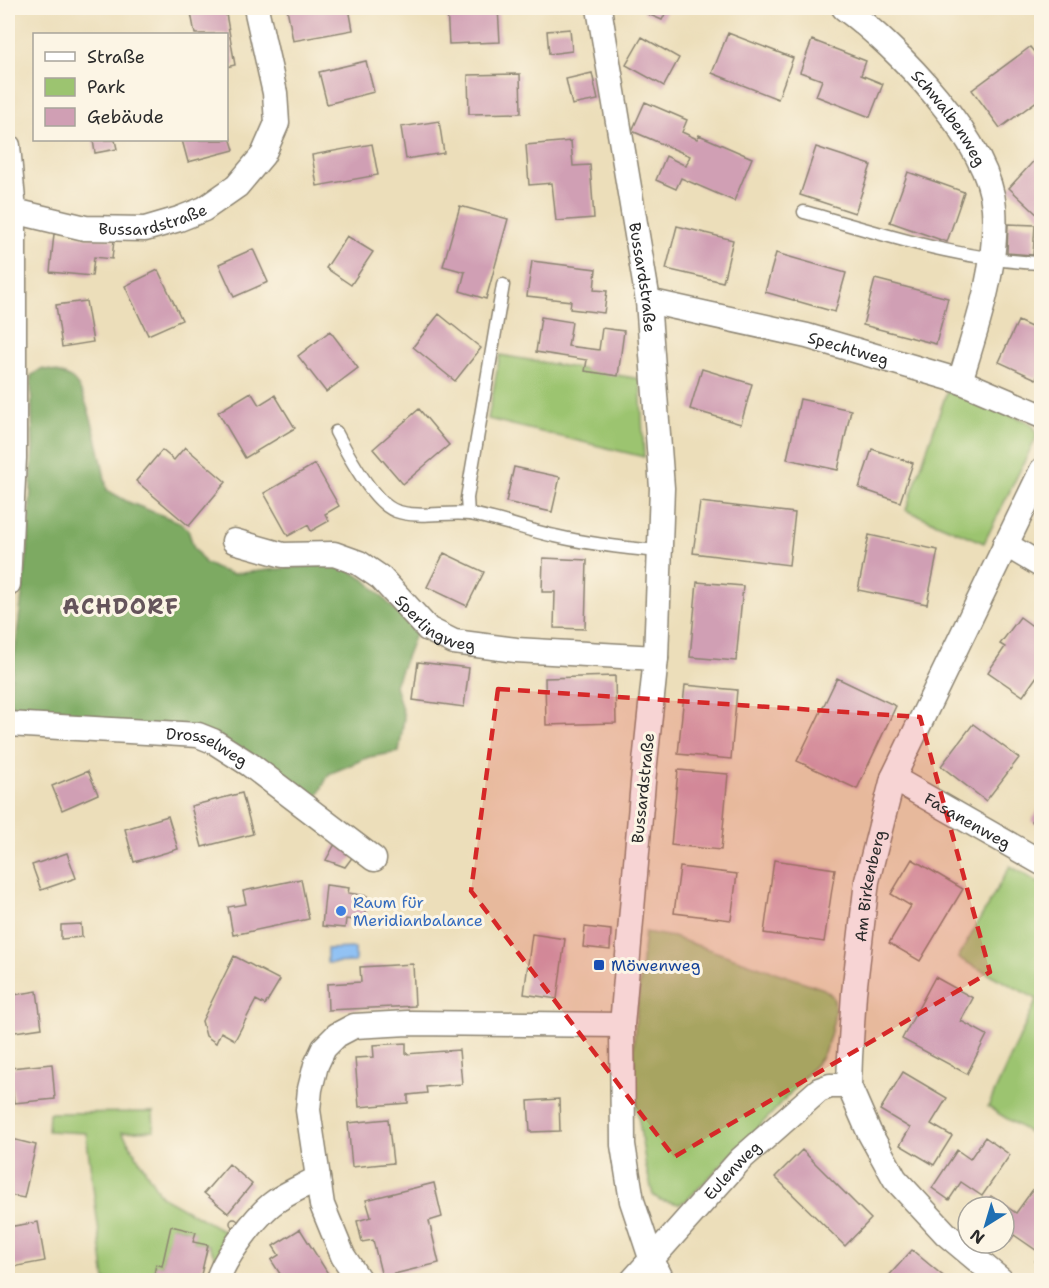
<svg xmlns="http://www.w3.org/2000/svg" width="1049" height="1288" font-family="'Shantell Sans',sans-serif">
  <rect width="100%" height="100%" fill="#fcf5e5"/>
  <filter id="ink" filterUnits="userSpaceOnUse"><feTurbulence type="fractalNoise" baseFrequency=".0167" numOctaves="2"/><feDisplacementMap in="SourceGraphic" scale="12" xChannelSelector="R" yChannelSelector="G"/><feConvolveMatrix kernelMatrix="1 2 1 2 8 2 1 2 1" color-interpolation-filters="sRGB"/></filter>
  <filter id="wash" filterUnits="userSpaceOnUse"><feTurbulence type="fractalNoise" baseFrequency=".008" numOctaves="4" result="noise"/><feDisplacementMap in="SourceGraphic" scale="24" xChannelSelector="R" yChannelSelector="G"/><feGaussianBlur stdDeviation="1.35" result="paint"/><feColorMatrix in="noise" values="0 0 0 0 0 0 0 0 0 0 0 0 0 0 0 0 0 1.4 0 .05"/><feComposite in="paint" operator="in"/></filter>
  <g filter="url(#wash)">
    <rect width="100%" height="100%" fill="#ecdeba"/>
    <!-- green -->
    <path fill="#9cc470" stroke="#64784e" stroke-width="1.5" d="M500 355 640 379 644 457 488 419Z
      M947 391 1024 420C1033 424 1037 428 1036 438L984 543 906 510Z
      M1010 866 1041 884V1140L988 1107 1037 999 958 958Z
      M645 932 673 937 824 989C827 991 830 993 832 996 840 1008 828 1046 821 1058L777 1108 687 1200 679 1204 660 1200 653 1195 646 1167 635 1095 634 1039Z
      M153 1112 154 1130 122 1132 161 1196 233 1236 218 1260 208 1245 193 1242 195 1232 172 1226 162 1266 156 1265 153 1280H105L86 1133 48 1131 49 1113Z"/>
    <!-- forest -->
    <path fill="#7daa62" stroke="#546a46" stroke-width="1.5" d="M41 369C52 370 63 373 72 379 89 392 103 467 107 490L128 502 179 522 188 530 194 548 205 563 217 569 232 574 324 564 348 569 368 582 416 632 395 685 404 717 399 752 369 757 329 774 314 803 213 741 34 721 16 712 9 699 28 548 33 447 31 376Z"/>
    <!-- water -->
    <path fill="#85bcf5" stroke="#587490" stroke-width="1.5" d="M355 948V962L327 963V949Z"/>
    <g id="blocks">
      <!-- building -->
      <path fill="#d09fb4" d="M225 8 235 65 226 67V34H195L191 13Z
        M287 8H349L353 30 293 41Z
        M447 8H498L500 42 449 44Z
        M645 8H668L662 20 643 12Z
        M570 29 572 51 549 54 547 31Z
        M728 33 793 58 778 99 712 73Z
        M642 37 679 58 664 86 626 65Z
        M812 40 866 61 861 75 883 84 870 117 816 96 822 80 800 72Z
        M1030 47 1042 62V97L1000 128 972 90Z
        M366 61 374 92 327 104 319 72Z
        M592 73 598 100 572 105 566 79Z
        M520 74 521 113 469 114 468 75Z
        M645 102 687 120 682 132 697 139 699 135 752 158 734 201 681 178 676 189 656 180 666 156 686 166 690 156 632 131Z
        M439 121 444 153 406 159 401 127Z
        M226 124 234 150 188 162 182 140H226Z
        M93 140H115L117 149 95 153Z
        M571 141 573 166 590 165 594 218 556 221 552 183 529 185 526 145Z
        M372 144 378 175 317 186 312 155Z
        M816 147 871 165 855 213 800 195Z
        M1040 154 1042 156V219L1009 188Z
        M908 172 964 192 947 242 890 222Z
        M460 206 508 219 486 299 460 291 465 272 443 266Z
        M1008 224 1035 225 1033 255 1007 253Z
        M677 226 733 240 723 282 666 269Z
        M54 234 114 240 112 259 94 257 92 276 50 272Z
        M347 236 373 252 351 285 326 268Z
        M253 249 268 282 234 297 219 264Z
        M776 253 846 273 835 312 765 292Z
        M532 261 596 269 594 290 607 291 604 313 570 309 571 301 527 296Z
        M158 270 182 320 148 335 125 286Z
        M875 279 948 298 936 344 863 325Z
        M86 301 93 342 62 347 56 305Z
        M439 314 481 348 455 381 413 347Z
        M541 317 572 322 568 346 599 350 602 328 624 331 618 376 585 371 587 360 536 352Z
        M1018 321 1042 332V367L1036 379 999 362Z
        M330 331 358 368 326 392 298 356Z
        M702 369 752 384 741 424 690 409Z
        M251 392 259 405 275 395 295 428 245 458 218 412Z
        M800 399 851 410 838 470 787 459Z
        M419 409 449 445 403 484 373 449Z
        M185 447 226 482 189 526 136 481 162 450 174 460Z
        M872 449 913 463 900 502 859 488Z
        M315 464 339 506 325 514 329 521 311 531 308 525 288 536 264 493Z
        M514 467 560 477 552 512 506 502Z
        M700 502 795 513 789 565 693 553Z
        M869 535 938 550 927 604 858 590Z
        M444 553 484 572 467 606 427 587Z
        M543 558 587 560 585 629 554 628 555 592H542Z
        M697 582 743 586 736 661 690 657Z
        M1020 617 1038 630 1042 625V669L1023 696 988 672 1005 647 1000 644Z
        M418 662 469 668 464 707 413 700Z
        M615 676 616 723 546 725 545 678Z
        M837 678 896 706 857 789 797 761Z
        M685 685 737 690 731 759 678 754Z
        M973 724 1019 758 986 801 941 766Z
        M678 770 728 774 721 850 671 845Z
        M88 771 98 794 62 810 52 786Z
        M242 793 253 834 202 847 191 806Z
        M1042 805V828L1031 821Z
        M168 816 178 849 134 862 125 829Z
        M339 837 357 851 345 867 326 860Z
        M67 853 76 878 41 890 32 865Z
        M912 859 963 889 920 961 889 943 911 906 891 894Z
        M774 860 835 869 824 942 764 933Z
        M680 867 737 874 731 920 674 913Z
        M301 879 309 919 233 935 228 907 246 904 243 891Z
        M326 885 349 888 348 893 367 896 364 921 346 919 345 928 322 926Z
        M81 924 82 937 61 939V925Z
        M585 927 611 930 610 950 583 947Z
        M532 934 565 939 557 999 524 994Z
        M234 956 280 980 265 1005 256 1000 235 1040 221 1032 216 1043 206 1036 202 1021Z
        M413 964 415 1006 328 1010 327 984 361 982 360 967Z
        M935 977 973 998 961 1021 987 1035 967 1074 902 1039Z
        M37 991 42 1028 8 1033V996Z
        M406 1043V1054L459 1050 462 1084 426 1087 427 1093 408 1095V1103L359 1107 355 1058 374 1057 373 1045Z
        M52 1064 55 1099 14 1103 10 1068Z
        M903 1072 947 1098 931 1124 952 1136 934 1165 900 1145 910 1128 880 1110Z
        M559 1099 560 1131 530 1132 528 1101Z
        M388 1119 393 1163 352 1167 348 1123Z
        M985 1137 1010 1155 982 1196 961 1182 949 1200 932 1188 957 1150 970 1159Z
        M8 1138 36 1145 24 1198 8 1195Z
        M802 1150 871 1219 845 1246 775 1177Z
        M229 1164 252 1184 228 1213 204 1193Z
        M434 1183 442 1217 429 1221 439 1263 382 1277 373 1240 362 1242 357 1221 371 1217 366 1200Z
        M1034 1188 1042 1194V1266L1035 1261 1040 1253 1014 1235 1010 1241 1004 1237V1207H983L991 1196 1016 1213Z
        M230 1223a4 4 0 1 1 8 0a4 4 0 1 1-8 0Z
        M38 1222 45 1261 12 1267 14 1277 8 1279V1227Z
        M171 1226 196 1232 193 1242 208 1245 200 1279 193 1277 192 1280H153L156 1264 162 1266Z
        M300 1229 332 1280H284L271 1260 279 1255 273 1246Z
        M912 1250 948 1280H885Z"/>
    </g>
  </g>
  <g filter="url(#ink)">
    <use href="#blocks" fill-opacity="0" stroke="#8c8472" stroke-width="1.5"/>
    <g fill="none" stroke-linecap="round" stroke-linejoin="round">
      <defs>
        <path id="lane" d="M804 212C881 233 961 261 1042 263
          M336 432C347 453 373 503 396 511 418 519 448 511 470 514 499 519 526 530 555 536 589 544 624 548 659 551
          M468 514 467 498 503 285"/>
        <g id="street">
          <path id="s1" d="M599 8 648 301 662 488 656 658 643 782 622 1025 623 1145 632 1201 651 1258 662 1280"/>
          <path id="s2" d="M844 8C896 46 989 141 994 208 998 266 977 326 960 381"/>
          <path d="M8 146 14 211V458L8 584"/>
          <path id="s3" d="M14 211 85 228 145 229 179 219 204 209 237 186 263 155 277 123 275 93 256 8"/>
          <path id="s4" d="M648 301 807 336 960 381 1042 416"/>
          <path id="s5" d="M234 541 283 555 334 554 359 563 381 578 428 629 454 642 516 650 656 658"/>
          <path d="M1005 544 1042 566"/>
          <path id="s6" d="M8 724 198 735 213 741 249 764 374 859"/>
          <path id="s7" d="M893 778 1042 863"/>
          <path d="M218 1280C223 1259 258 1213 276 1201 289 1192 304 1186 318 1178"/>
          <path d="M359 1280 343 1256 322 1205 308 1110 310 1089 316 1065 324 1048 337 1035 354 1026 408 1023 622 1025"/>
          <path id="s8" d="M633 1280 741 1159 819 1090 830 1086H849"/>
          <path id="s9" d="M1001 1280 946 1234 895 1179 869 1132 849 1086 850 1057 854 993 867 881 893 778 1042 470"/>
        </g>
      </defs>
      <!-- lane casing -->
      <use href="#lane" stroke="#8c8472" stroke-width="15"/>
      <!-- street casing -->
      <use href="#street" stroke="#8c8472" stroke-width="27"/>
      <!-- lane -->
      <use href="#lane" stroke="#fff" stroke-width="12"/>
      <!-- street -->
      <use href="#street" stroke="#fff" stroke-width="24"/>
    </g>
  </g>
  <!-- marked area -->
  <path fill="#d62828" fill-opacity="0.2" stroke="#d62828" stroke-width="4.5" stroke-dasharray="12 8" stroke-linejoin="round" d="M498 689 920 717 990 972 674 1157 471 891Z"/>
  <!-- markers -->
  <circle fill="#3f7fe0" stroke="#fcf5e5" stroke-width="2" cx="341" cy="911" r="6"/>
  <rect fill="#1a4fb4" stroke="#fcf5e5" stroke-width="2" x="593" y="959" width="12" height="12" rx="3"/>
  <g text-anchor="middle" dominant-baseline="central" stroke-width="6" stroke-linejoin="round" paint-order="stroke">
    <!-- street labels -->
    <g font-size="16" fill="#2b2b2b" stroke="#fcf5e5">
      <text stroke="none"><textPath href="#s2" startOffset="153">Schwalbenweg</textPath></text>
      <text stroke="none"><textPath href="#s3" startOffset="142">Bussardstraße</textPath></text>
      <text stroke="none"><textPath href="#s1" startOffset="273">Bussardstraße</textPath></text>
      <text stroke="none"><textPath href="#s4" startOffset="206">Spechtweg</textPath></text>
      <text stroke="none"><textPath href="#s5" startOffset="228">Sperlingweg</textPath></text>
      <text stroke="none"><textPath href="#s6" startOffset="202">Drosselweg</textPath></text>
      <text transform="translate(643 788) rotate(-84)">Bussardstraße</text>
      <text stroke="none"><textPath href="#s7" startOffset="86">Fasanenweg</textPath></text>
      <text stroke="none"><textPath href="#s9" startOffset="452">Am Birkenberg</textPath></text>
      <text stroke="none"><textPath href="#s8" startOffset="148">Eulenweg</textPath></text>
    </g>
    <!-- shop labels -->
    <g font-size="16" fill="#366cbe" stroke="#fcf5e5" text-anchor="start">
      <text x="353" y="902">Raum für<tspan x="353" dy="18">Meridianbalance</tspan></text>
    </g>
    <!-- transit labels -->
    <g font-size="16" fill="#164399" stroke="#fcf5e5" text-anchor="start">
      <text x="611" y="965">Möwenweg</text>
    </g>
    <!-- district labels -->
    <g font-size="22" font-weight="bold" letter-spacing="1.5" fill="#65545b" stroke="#fcf5e5">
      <text x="121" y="606">ACHDORF</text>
    </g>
  </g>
  <!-- margin -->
  <rect width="1049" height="1288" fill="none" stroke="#fcf5e5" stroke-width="30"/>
  <!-- legend -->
  <rect x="33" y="33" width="195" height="108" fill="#fcf5e5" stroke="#a8a49b" stroke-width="1.5"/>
  <rect x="45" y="52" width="30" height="9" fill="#ffffff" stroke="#a8a49b" stroke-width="1.5"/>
  <text x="87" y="63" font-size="18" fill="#2b2b2b">Straße</text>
  <rect x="45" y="78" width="30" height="18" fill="#9cc470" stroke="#a8a49b" stroke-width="1.5"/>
  <text x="87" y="93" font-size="18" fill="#2b2b2b">Park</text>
  <rect x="45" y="108" width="30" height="18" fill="#d09fb4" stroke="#a8a49b" stroke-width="1.5"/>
  <text x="87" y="123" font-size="18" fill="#2b2b2b">Gebäude</text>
  <!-- north arrow -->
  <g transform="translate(986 1225) rotate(217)"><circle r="28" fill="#fcf5e5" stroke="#a8a49b" stroke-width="1.5"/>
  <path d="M0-4.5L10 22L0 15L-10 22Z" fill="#1f6fb2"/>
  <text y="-9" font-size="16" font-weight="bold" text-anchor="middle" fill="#2b2b2b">N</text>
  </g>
</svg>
